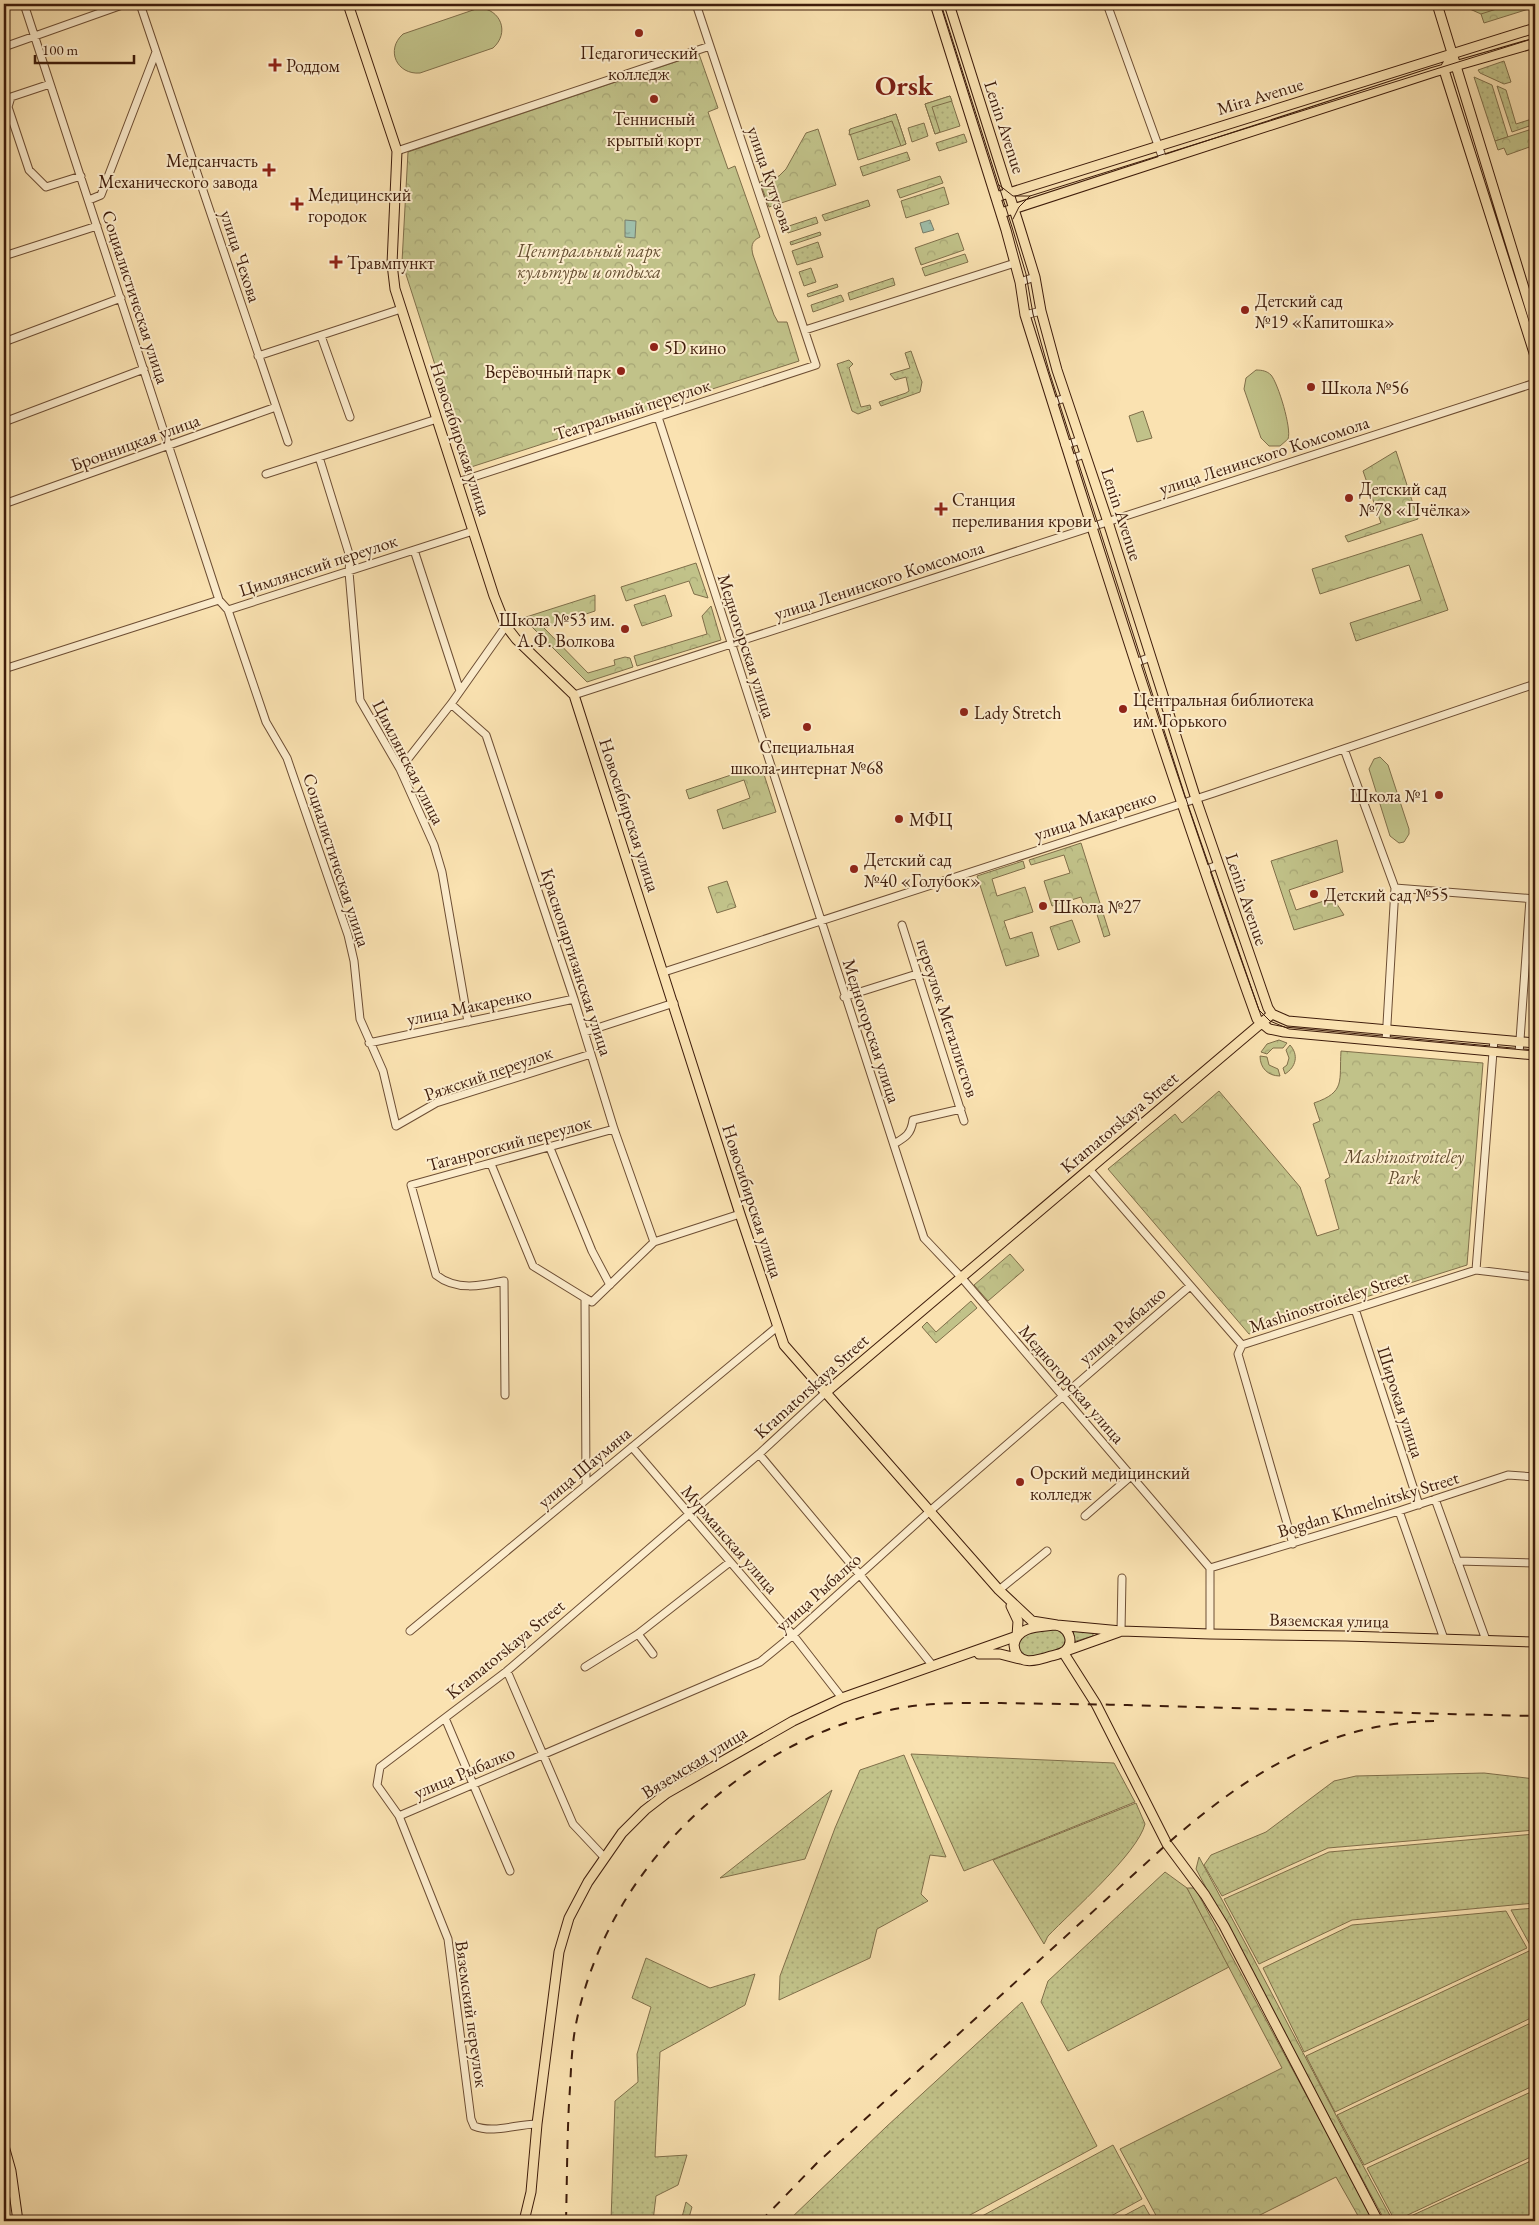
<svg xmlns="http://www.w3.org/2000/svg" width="1539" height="2225" font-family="'EB Garamond',serif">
  <defs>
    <pattern id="grass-dots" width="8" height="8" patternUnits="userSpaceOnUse" patternTransform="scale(1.25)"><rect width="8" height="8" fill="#c1c289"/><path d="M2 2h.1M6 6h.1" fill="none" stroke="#a7a675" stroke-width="1.8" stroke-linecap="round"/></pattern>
    <pattern id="forest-crowns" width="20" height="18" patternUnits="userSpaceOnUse" patternTransform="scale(1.25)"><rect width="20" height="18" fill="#c1c289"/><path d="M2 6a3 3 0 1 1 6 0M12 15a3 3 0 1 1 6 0" fill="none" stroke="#a7a675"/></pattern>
    <pattern id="water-ripples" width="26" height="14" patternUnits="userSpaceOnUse" patternTransform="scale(1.25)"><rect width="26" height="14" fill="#9ebeaa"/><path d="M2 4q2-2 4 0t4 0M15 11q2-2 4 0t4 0" fill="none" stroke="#829a89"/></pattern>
  </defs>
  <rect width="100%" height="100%" fill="#fae2b1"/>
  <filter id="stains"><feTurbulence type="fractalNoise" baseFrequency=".004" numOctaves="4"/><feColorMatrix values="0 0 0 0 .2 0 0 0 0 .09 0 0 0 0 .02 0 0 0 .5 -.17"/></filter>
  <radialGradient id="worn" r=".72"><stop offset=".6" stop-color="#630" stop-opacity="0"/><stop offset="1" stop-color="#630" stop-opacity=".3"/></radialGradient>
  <!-- grass -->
  <path fill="url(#grass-dots)" stroke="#806f4a" d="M1504 61 1511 82 1504 84 1480 73 1478 70Z
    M1474 77 1492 85 1508 137 1495 141Z
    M1497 86 1506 90 1516 124 1535 118V124L1512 132Z
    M950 96 960 126 935 134 925 104Z
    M896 114 906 144 858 160 849 130Z
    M924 123 928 136 912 142 908 128Z
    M964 134 967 142 939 151 936 143Z
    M907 152 910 160 863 176 860 167Z
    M868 200 870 206 825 221 822 215Z
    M816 217 818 223 788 233 786 227Z
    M820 232 821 235 791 245 790 242Z
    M818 242 823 257 797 265 792 251Z
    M811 268 816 282 804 286 799 272Z
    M893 278 895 285 850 300 848 293Z
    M837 284 838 287 808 297 807 294Z
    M841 295 844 301 813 312 811 305Z
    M911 351 922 382 920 392 881 406 879 402 906 393 909 391 906 377 895 380 890 374 910 368 905 353Z
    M849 360 853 364 849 368 861 407 870 405 871 409 858 414 852 411 837 364Z
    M1054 1629 1061 1630 1066 1637C1066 1638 1066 1644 1065 1645 1062 1651 1031 1659 1025 1656 1021 1655 1019 1651 1018 1647 1018 1631 1043 1631 1054 1629Z
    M1071 1631 1093 1633V1636L1073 1642Z
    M911 1754 1114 1763 1135 1802 964 1871Z
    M904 1755 946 1857 930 1855 921 1894 928 1901 877 1929 870 1958 779 2000 780 1976 835 1828 860 1770Z
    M1484 1773 1535 1779V1830L1328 1848 1222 1896 1204 1865 1211 1855 1266 1832 1334 1781 1356 1776Z
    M832 1790 805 1859 720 1878Z
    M1136 1803 1145 1824C1138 1853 1071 1912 1048 1936L1044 1944 993 1860Z
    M1535 1834V1903L1352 1920 1259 1964 1224 1899 1329 1852Z
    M1165 1872 1187 1888 1229 1967 1068 2051 1041 2002 1048 1981Z
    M1535 1908V1954L1511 1910Z
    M1506 1911 1527 1948 1304 2052 1263 1968 1352 1925Z
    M1529 1951 1535 1964V2016L1335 2112 1306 2056Z
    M646 1958 710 1988 755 1974 745 2005 660 2052 655 2157 687 2155 678 2185 656 2196 653 2221H611L615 2101 638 2082 637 2054 651 2007 632 1998Z
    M1022 2002 1097 2146 959 2221H788L886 2127Z
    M1535 2021V2085L1364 2165 1337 2115Z
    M1535 2090V2155L1395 2221 1367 2168Z
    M1113 2145 1142 2199 1102 2221H973Z
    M1535 2159V2221H1400Z
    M1144 2205 1153 2221H1114Z"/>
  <!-- forest -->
  <path fill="url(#forest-crowns)" stroke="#806f4a" d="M1487 4H1535V7L1484 23 1481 14Z
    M699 54 718 108 708 112 728 169 735 166 760 237C751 241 751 247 753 255L774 315 778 322H787L799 361 468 468 402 262 408 152Z
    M950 96 952 101 932 107 940 132 935 134 925 104Z
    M896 114 906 144 901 146 892 121 849 135 850 129Z
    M1535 128V145L1507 155 1504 148 1498 150 1495 141Z
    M818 129 836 185 769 207 760 182 779 176 786 169 806 133Z
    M940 176 943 183 900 198 897 190Z
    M944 187 949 204 906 218 901 201Z
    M958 233 964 250 921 265 915 248Z
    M965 254 968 262 925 276 922 268Z
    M1396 451 1418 519 1348 542 1345 536 1381 523 1363 471Z
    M1422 534 1448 610 1356 641 1350 623 1421 600 1409 565 1320 594 1312 569Z
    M696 563 708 598 694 594 689 581 626 601 621 587Z
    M595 595V611L544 628 588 673 615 665 614 660 625 657 630 658 633 667 587 682 523 618Z
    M665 595 672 616 642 626 634 605Z
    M711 606 721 640 637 666 634 656 707 634 702 616Z
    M761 765 776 812 723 829 717 810 750 798 744 780 689 799 686 790Z
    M1337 840 1343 872 1289 890 1296 910 1333 898 1344 915 1294 930 1271 861Z
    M1081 843 1110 935 1104 937 1095 908 1086 911 1081 897 1052 906 1044 881 1070 873 1064 855 1031 865 1029 860Z
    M1023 861 1025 868 992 879 997 896 1025 887 1033 912 1004 921 1010 939 1032 932 1039 956 1006 966 977 876Z
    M727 881 736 907 717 913 708 887Z
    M1072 920 1080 942 1058 950 1050 927Z
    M1279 1040 1287 1043 1283 1048H1273L1267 1054 1261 1052 1267 1044Z
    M1290 1045C1299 1055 1296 1067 1285 1074L1283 1068 1287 1065 1289 1058 1286 1050Z
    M1341 1051 1483 1063 1467 1265 1249 1334 1108 1169 1175 1114 1182 1123 1219 1091 1300 1187 1317 1236 1339 1229 1325 1180 1330 1177 1313 1124 1320 1121 1314 1103C1346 1092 1339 1081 1341 1051Z
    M1260 1056 1267 1057 1269 1065 1278 1069 1280 1076C1268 1076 1260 1068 1260 1056Z
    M1010 1254 1024 1270 988 1301 974 1285Z
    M971 1301 977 1308 936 1343 922 1327 927 1322 936 1332Z
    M1199 1857C1265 1978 1327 2101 1393 2221H1385L1196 1869Z
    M1187 1888H1195L1374 2221H1361L1336 2177 1248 2221H1159L1120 2149 1282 2068Z
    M686 2202 692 2207 688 2221H681Z"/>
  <!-- pitch -->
  <path fill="#c1c289" stroke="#806f4a" d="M1462 4H1512L1481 14 1463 6Z
    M479 8C501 9 510 33 493 48L420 73C397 75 385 50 403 34Z
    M1256 370C1262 370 1267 371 1271 375 1278 383 1292 429 1288 439L1280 446H1269L1261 438 1244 389 1246 378Z
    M1143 411 1152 438 1137 442 1129 416Z
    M1380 757 1388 765 1409 829V834L1404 842 1399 843 1390 836 1369 769 1374 759Z"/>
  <!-- water -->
  <path fill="url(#water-ripples)" stroke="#787d6a" d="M625 220 636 221 635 238 625 237Z
    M930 220 934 230 923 233 920 223Z"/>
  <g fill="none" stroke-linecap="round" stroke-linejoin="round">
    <defs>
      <path id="minor" d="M24 4 219 600
        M140 4 288 442
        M1107 4 1163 159
        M4 47 125 4
        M50 84 11 97 8 107 29 170 46 187 81 176
        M397 151 710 46
        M89 200 101 195 156 52
        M4 256 97 226
        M1020 282 1035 277
        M1025 315 1041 311
        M805 330 1015 263
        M321 336 350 417
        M4 342 121 298
        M258 356 401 309
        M1052 402 1066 398
        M658 417 924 1238 961 1277 1210 1568
        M4 422 144 369
        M1065 445 1081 440
        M319 457 350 557 349 572 360 700 400 769 434 845 442 872 468 1022
        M1070 459 1085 454
        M266 474 437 419
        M458 482 816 365 696 4
        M4 504 276 407
        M414 550 460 691
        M228 610 266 722 287 758 348 935 354 961 360 1019 383 1071 396 1126 436 1103 591 1054
        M1135 663 1151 657
        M4 669 219 600 228 610 473 531
        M574 695 1535 383
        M451 704 486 735 574 999 614 1129 654 1242
        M1344 749 1395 888 1386 1041
        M400 769 451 704 506 626
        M1204 870 1218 865
        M1395 888 1535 899
        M902 925 964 1121
        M664 972 1214 793 1535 684
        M844 997 917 974
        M585 1032 674 1003
        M369 1043 574 999
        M1519 1054 1530 899
        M894 1144C906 1137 911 1134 913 1120L961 1109
        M550 1148 592 1251 610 1285
        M491 1164 533 1266 585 1298 586 1485
        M1089 1169 1242 1345 1476 1270 1535 1277
        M1476 1270 1494 1039
        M585 1298 592 1302 654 1242 740 1214
        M1355 1309 1419 1505
        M1242 1345 1238 1354 1293 1544
        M505 1395 504 1281C481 1286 456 1291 436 1275L411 1185 614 1129
        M632 1447 793 1635 842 1698
        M759 1454 860 1575 933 1666
        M1435 1499 1486 1640
        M1399 1511 1444 1639
        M1085 1516 1131 1476
        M1457 1561 1535 1563
        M1210 1568 1399 1511 1508 1475 1535 1477
        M1210 1568V1634
        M999 1590 1047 1551
        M410 1631 777 1327
        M1121 1631 1122 1578
        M638 1634 653 1654
        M585 1667 638 1634 730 1562
        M507 1671 573 1824 604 1857
        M445 1718 510 1871
        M399 1816 760 1662 793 1635 930 1511 1190 1286
        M537 2124C516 2124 494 2134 474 2126L471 2119 448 1939 399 1816 377 1785 380 1767 507 1671 759 1454 825 1393"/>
      <path id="major" d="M348 4 397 151 392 264 395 289 494 596 506 626 516 639 574 695 740 1214 784 1345 999 1590 1032 1621 1057 1625 1121 1631 1210 1634 1346 1636 1535 1642
        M935 4 1006 230 1020 282 1025 315C1099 551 1173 787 1257 1019L1269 1029 1284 1032 1535 1055
        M949 4 1019 225 1035 277 1041 311 1057 370 1108 522 1196 799 1268 1008 1272 1014 1288 1021 1535 1043
        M1437 4 1535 324
        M1454 54 1444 70 1535 356
        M996 197 1535 28
        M1001 213 1434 72 1535 43
        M825 1393 1272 1014
        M1055 1625C1067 1626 1076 1641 1065 1651 1061 1654 1055 1655 1051 1656 1036 1661 1016 1667 1014 1645 1017 1626 1039 1627 1055 1625Z
        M1119 1632 1063 1652 1096 1704 1167 1844 1205 1895 1224 1926 1378 2221
        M979 1654H1000L1020 1659
        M4 2146 11 2171 18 2221
        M524 2221 531 2192 537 2124 559 1952 569 1918 588 1882 622 1833 645 1810 667 1793 793 1721 842 1698 1017 1636 1018 1621 1011 1606"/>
    </defs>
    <!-- minor casing -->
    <use href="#minor" stroke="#6d4e34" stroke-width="9"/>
    <!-- major casing -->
    <use href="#major" stroke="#3e1c0b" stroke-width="11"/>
    <!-- minor -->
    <use href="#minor" stroke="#fceccc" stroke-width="7"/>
    <!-- major -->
    <use href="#major" stroke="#fae2b1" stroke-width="9"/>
    <!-- tram -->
    <path stroke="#3e1c0b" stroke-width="1" d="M941 4 1012 227 1026 274 1033 314 1049 371 1187 802 1259 1010 1270 1021 1289 1029 1535 1051
      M999 185 1013 196H1030L1535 38
      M1013 219 1019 207 1030 196"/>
    <!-- rail -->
    <path stroke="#3e1c0b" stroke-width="2" stroke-dasharray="9 9" stroke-linecap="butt" d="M566 2221C567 2182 567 2142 569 2103 571 2077 571 2049 576 2024 607 1869 738 1745 890 1710 926 1702 964 1703 1001 1703 1043 1704 1085 1704 1127 1705 1263 1709 1399 1713 1535 1716
      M761 2221 817 2163 1167 1844C1247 1774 1329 1721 1439 1721"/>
  </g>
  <!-- markers -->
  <g fill="#8f2418" stroke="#fceccc" stroke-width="2">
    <circle cx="639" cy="33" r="5"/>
    <path d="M272.5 57.5h5v5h5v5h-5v5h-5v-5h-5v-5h5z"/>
    <circle cx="654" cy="99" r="5"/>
    <path d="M266.5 162.5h5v5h5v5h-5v5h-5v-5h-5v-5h5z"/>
    <path d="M294.5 196.5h5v5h5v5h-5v5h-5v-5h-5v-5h5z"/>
    <path d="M333.5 254.5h5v5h5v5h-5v5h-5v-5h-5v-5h5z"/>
    <circle cx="1245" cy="310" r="5"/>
    <circle cx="654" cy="347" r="5"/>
    <circle cx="621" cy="371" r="5"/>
    <circle cx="1311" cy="387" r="5"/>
    <circle cx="1349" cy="498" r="5"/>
    <path d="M938.5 501.5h5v5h5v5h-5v5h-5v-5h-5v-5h5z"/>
    <circle cx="625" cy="629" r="5"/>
    <circle cx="1123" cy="709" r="5"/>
    <circle cx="964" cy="712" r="5"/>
    <circle cx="807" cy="727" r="5"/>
    <circle cx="1439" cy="795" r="5"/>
    <circle cx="899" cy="819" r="5"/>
    <circle cx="854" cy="869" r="5"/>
    <circle cx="1314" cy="894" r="5"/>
    <circle cx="1043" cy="906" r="5"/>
    <circle cx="1020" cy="1482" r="5"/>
  </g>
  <g text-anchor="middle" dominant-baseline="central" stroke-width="4" stroke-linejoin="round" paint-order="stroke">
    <!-- poi labels -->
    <g font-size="18" fill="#3e1c0b" stroke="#fceccc" text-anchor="start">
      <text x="639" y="52" text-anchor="middle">Педагогический<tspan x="639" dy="21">колледж</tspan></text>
      <text x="286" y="65">Роддом</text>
      <text x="654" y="118" text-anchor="middle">Теннисный<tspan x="654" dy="21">крытый корт</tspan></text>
      <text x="258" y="160" text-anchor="end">Медсанчасть<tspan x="258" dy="21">Механического завода</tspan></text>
      <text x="308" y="194">Медицинский<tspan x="308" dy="21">городок</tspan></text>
      <text x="347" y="262">Травмпункт</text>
      <text x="1255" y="300">Детский сад<tspan x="1255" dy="21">№19 «Капитошка»</tspan></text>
      <text x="664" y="347">5D кино</text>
      <text x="611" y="371" text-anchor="end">Верёвочный парк</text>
      <text x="1321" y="387">Школа №56</text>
      <text x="1359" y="488">Детский сад<tspan x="1359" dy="21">№78 «Пчёлка»</tspan></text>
      <text x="952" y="499">Станция<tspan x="952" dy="21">переливания крови</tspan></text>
      <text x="615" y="619" text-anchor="end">Школа №53 им.<tspan x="615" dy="21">А.Ф. Волкова</tspan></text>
      <text x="1133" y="699">Центральная библиотека<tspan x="1133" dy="21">им. Горького</tspan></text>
      <text x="974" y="712">Lady Stretch</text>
      <text x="807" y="746" text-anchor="middle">Специальная<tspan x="807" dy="21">школа-интернат №68</tspan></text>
      <text x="1429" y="795" text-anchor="end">Школа №1</text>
      <text x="909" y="819">МФЦ</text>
      <text x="864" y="859">Детский сад<tspan x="864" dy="21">№40 «Голубок»</tspan></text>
      <text x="1324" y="894">Детский сад №55</text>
      <text x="1053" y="906">Школа №27</text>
      <text x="1030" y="1472">Орский медицинский<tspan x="1030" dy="21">колледж</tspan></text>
    </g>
    <!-- street labels -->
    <g font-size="18" fill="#3e1c0b" stroke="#fceccc">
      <text transform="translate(1260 96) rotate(-17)">Mira Avenue</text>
      <text transform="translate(1005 127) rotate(72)">Lenin Avenue</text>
      <text transform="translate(771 179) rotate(71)">улица Кутузова</text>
      <text transform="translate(241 256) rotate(72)">улица Чехова</text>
      <text transform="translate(136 297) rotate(72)">Социалистическая улица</text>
      <text transform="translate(632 409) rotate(-18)">Театральный переулок</text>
      <text transform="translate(461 439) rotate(72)">Новосибирская улица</text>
      <text transform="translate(135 442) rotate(-20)">Бронницкая улица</text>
      <text transform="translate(1264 455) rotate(-18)">улица Ленинского Комсомола</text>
      <text transform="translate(1122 514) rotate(72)">Lenin Avenue</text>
      <text transform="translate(318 565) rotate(-18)">Цимлянский переулок</text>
      <text transform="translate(879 580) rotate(-18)">улица Ленинского Комсомола</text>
      <text transform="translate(747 646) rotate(72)">Медногорская улица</text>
      <text transform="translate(409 762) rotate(63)">Цимлянская улица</text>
      <text transform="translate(630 815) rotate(72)">Новосибирская улица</text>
      <text transform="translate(1095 815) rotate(-18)">улица Макаренко</text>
      <text transform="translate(337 860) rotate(72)">Социалистическая улица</text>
      <text transform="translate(1247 899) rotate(71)">Lenin Avenue</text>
      <text transform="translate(577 962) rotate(72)">Краснопартизанская улица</text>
      <text transform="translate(469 1006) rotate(-12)">улица Макаренко</text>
      <text transform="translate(948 1018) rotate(72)">переулок Металлистов</text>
      <text transform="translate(872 1031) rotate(72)">Медногорская улица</text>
      <text transform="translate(488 1073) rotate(-19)">Ряжский переулок</text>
      <text transform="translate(1119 1122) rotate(-40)">Kramatorskaya Street</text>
      <text transform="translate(509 1143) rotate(-15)">Таганрогский переулок</text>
      <text transform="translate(753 1201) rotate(72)">Новосибирская улица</text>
      <text transform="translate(1329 1301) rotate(-18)">Mashinostroiteley Street</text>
      <text transform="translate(1122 1325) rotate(-41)">улица Рыбалко</text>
      <text transform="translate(1072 1384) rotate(49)">Медногорская улица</text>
      <text transform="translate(811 1386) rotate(-42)">Kramatorskaya Street</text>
      <text transform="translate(1401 1402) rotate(72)">Широкая улица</text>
      <text transform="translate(584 1467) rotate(-40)">улица Шаумяна</text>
      <text transform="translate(1368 1504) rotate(-17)">Bogdan Khmelnitsky Street</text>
      <text transform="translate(730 1539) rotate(49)">Мурманская улица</text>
      <text transform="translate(818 1592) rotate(-42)">улица Рыбалко</text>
      <text transform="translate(1329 1620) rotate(1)">Вяземская улица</text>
      <text transform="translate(505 1649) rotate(-39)">Kramatorskaya Street</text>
      <text transform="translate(694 1762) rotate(-32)">Вяземская улица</text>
      <text transform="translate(464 1772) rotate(-23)">улица Рыбалко</text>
      <text transform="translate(472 2014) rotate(82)">Вяземский переулок</text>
    </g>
    <!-- park labels -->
    <g font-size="18" font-style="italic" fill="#654e31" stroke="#fceccc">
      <text x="589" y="250">Центральный парк<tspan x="589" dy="21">культуры и отдыха</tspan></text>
      <text x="1404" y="1156">Mashinostroiteley<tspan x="1404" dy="21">Park</tspan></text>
    </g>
    <!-- town labels -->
    <g font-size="28" font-weight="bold" fill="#7a1f14" stroke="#fceccc">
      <text x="904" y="85">Orsk</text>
    </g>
  </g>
  <!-- margin -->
  <rect width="1539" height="2225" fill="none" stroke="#fae2b1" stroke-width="20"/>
  <rect x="5" y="5" width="1529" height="2215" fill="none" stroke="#3e1c0b" stroke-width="2.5"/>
  <rect x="10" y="10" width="1519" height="2205" fill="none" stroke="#3e1c0b"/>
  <!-- scale -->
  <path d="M35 55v8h99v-8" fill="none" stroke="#3e1c0b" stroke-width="2.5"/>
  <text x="42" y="55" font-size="15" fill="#3e1c0b" stroke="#fceccc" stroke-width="4" paint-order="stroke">100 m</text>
  <rect width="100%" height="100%" filter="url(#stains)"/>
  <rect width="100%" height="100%" fill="url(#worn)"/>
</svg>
